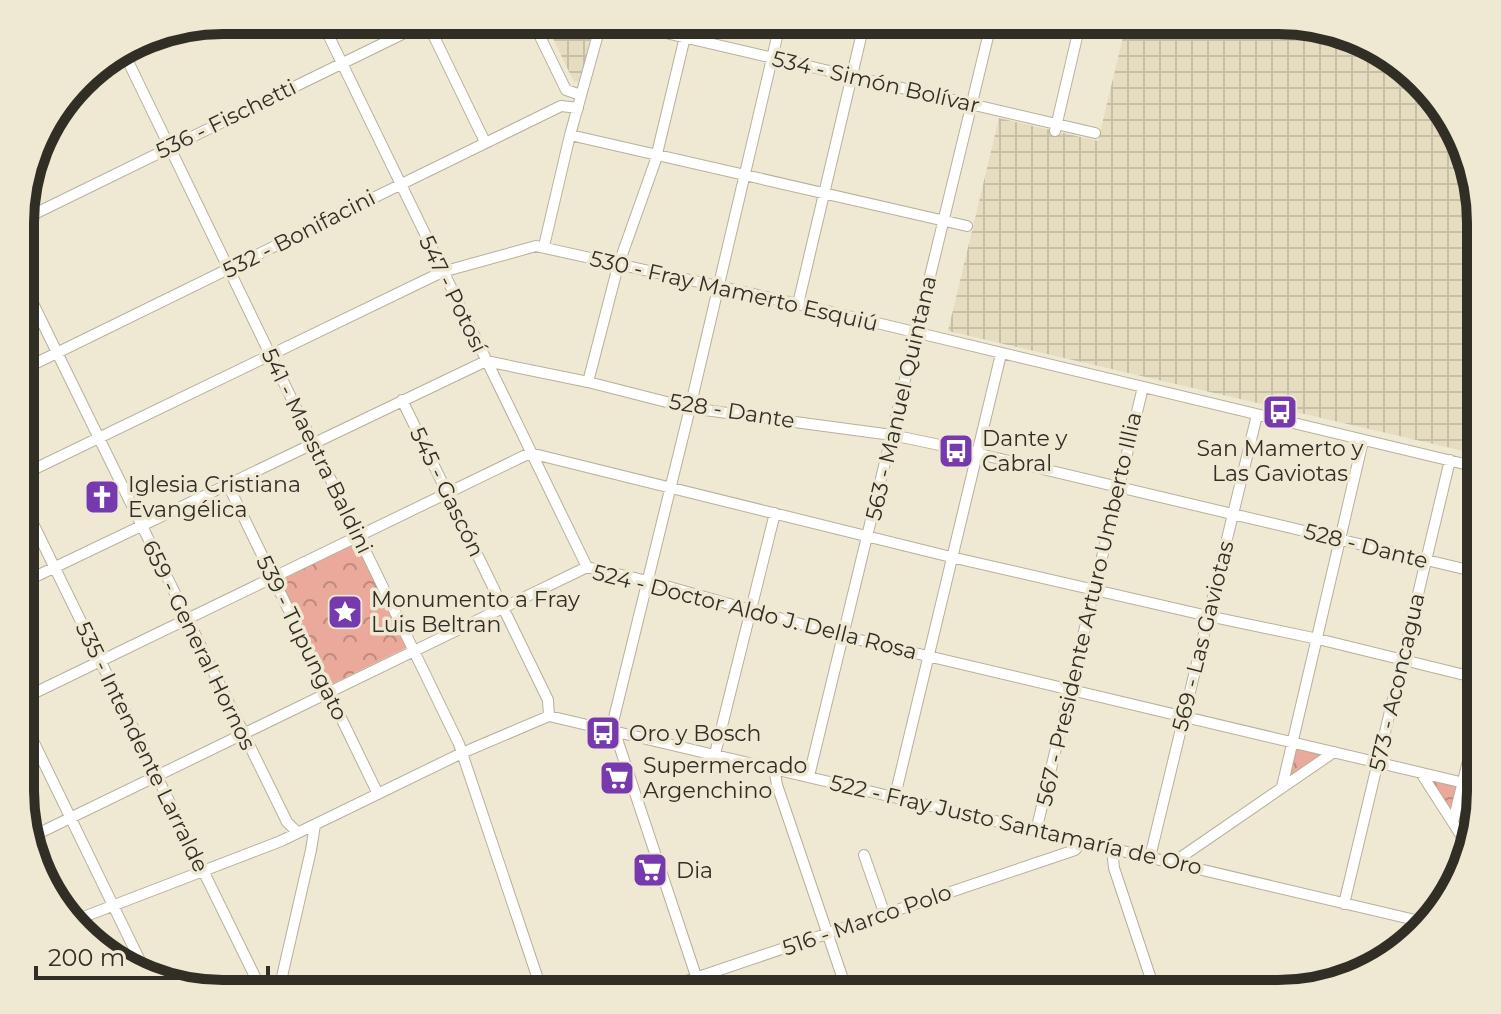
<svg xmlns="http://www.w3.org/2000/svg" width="1501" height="1014" font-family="Montserrat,sans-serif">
  <defs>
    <pattern id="industrial-grid" width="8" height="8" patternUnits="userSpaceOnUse" patternTransform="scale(2)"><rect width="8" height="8" fill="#e6ddc1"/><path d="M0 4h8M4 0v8" fill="none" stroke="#c6bea6"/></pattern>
    <pattern id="park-crowns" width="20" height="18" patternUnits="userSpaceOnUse" patternTransform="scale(2)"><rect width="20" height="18" fill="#eaa99a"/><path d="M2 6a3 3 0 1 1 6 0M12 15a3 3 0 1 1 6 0" fill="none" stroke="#be8a7d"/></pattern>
  </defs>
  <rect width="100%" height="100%" fill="#efe9d4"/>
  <!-- industrial -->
  <path fill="url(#industrial-grid)" d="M544 20H595L580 81 574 82Z
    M1127 20H1291L1401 62 1454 122 1481 210V455L948 331 999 118 1098 141Z"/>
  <!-- park -->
  <path fill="url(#park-crowns)" d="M358 542 410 646 330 685 279 581Z
    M1296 746 1327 752 1287 778Z
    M1431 780 1459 785 1453 812Z"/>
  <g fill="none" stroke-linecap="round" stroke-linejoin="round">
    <defs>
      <path id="minor" d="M321 20 587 567
        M426 20 485 142
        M532 20 566 90 581 95
        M610 20 1095 133
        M1116 20 1123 22
        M123 51 459 744 543 994
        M1055 131 1081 20
        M570 135 967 226
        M22 220 431 20
        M544 246 570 135 602 20
        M22 281 287 822 297 832
        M798 304 865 20
        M22 370 561 106 578 108
        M588 382 618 266 655 162 689 20
        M402 400 548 700 549 716
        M22 475 442 272 536 246 798 304 1481 468
        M227 483 378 794
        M22 501 263 993
        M22 583 486 361 588 382 690 408 892 435 954 448 1481 573
        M22 699 530 453 951 557 1208 616 1318 639 1481 679
        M22 718 144 969
        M715 754 775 513
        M774 768 777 785 848 994
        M1421 773 1466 843
        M809 776 992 20
        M1282 787 1363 441
        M895 796 1001 354
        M1453 822 1481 708
        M1036 831 1143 387
        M29 838 587 567 648 581 843 636 1481 787
        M1112 849 1114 868 1156 994
        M864 855 885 915
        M1150 857 1257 415
        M1174 862 1334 752
        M1344 904 1450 460
        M73 921 281 841 462 753 549 716 1428 923
        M262 994 279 991 296 994
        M278 994 311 850 315 825
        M648 994 1075 850 1082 842
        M702 994 614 730 613 722 690 408 781 20"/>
    </defs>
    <!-- minor casing -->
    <use href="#minor" stroke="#b6b09c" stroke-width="12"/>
    <!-- minor -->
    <use href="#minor" stroke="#fff" stroke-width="10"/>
  </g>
  <!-- icons -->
  <defs>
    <symbol id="bus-square" viewBox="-11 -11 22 22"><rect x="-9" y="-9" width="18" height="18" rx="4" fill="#7639ae" stroke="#efe9d4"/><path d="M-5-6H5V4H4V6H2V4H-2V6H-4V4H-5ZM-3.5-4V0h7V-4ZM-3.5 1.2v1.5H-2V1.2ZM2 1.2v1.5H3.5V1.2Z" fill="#fff"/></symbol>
    <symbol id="church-square" viewBox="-11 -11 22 22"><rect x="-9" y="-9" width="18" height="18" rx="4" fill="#7639ae" stroke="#efe9d4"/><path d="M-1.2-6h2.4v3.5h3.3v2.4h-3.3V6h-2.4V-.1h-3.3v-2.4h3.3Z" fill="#fff"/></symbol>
    <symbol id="sight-square" viewBox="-11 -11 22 22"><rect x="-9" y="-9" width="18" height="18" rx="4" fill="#7639ae" stroke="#efe9d4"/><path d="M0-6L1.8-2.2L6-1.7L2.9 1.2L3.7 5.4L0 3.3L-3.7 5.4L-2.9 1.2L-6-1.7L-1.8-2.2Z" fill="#fff"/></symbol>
    <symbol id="supermarket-square" viewBox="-11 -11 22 22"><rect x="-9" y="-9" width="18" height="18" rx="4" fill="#7639ae" stroke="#efe9d4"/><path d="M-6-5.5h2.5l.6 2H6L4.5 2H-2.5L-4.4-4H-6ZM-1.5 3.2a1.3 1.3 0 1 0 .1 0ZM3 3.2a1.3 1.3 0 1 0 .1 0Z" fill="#fff"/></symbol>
  </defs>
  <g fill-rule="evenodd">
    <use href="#bus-square" x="1260" y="392" width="40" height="40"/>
    <use href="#bus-square" x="936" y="431" width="40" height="40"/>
    <use href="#church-square" x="82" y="477" width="40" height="40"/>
    <use href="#sight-square" x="325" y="592" width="40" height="40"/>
    <use href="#bus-square" x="583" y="713" width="40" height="40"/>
    <use href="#supermarket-square" x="597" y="758" width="40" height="40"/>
    <use href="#supermarket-square" x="630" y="850" width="40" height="40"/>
  </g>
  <g text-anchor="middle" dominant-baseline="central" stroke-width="7" stroke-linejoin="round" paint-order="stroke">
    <!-- street labels -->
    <g font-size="22" fill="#312e26" stroke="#efe9d4">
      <text transform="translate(876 82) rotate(13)">534 - Simón Bolívar</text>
      <text transform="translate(226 119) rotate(-26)">536 - Fischetti</text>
      <text transform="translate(299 234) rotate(-27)">532 - Bonifacini</text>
      <text transform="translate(734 291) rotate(13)">530 - Fray Mamerto Esquiú</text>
      <text transform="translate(453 294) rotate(64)">547 - Potosí</text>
      <text transform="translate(901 398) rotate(-77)">563 - Manuel Quintana</text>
      <text transform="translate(732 411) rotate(9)">528 - Dante</text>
      <text transform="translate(317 451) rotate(64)">541 - Maestra Baldini</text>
      <text transform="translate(447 492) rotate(64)">545 - Gascón</text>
      <text transform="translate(1366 546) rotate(14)">528 - Dante</text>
      <text transform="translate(1089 609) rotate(-77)">567 - Presidente Arturo Umberto Illia</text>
      <text transform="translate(755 612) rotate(14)">524 - Doctor Aldo J. Della Rosa</text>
      <text transform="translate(1203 636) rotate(-76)">569 - Las Gaviotas</text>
      <text transform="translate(302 638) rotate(64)">539 - Tupungato</text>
      <text transform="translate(199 645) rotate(64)">659 - General Hornos</text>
      <text transform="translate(1397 682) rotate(-77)">573 - Aconcagua</text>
      <text transform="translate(142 747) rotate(64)">535 - Intendente Larralde</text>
      <text transform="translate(1016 825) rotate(13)">522 - Fray Justo Santamaría de Oro</text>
      <text transform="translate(867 920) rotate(-19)">516 - Marco Polo</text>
    </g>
    <!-- poi labels -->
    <g font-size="22" fill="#312e26" stroke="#efe9d4" text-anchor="start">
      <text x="982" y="438">Dante y<tspan x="982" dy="25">Cabral</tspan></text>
      <text x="1280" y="448" text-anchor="middle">San Mamerto y<tspan x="1280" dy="25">Las Gaviotas</tspan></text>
      <text x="128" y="484">Iglesia Cristiana<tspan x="128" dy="25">Evangélica</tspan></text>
      <text x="371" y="599">Monumento a Fray<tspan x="371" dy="25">Luis Beltran</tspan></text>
      <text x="629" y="733">Oro y Bosch</text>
      <text x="643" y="765">Supermercado<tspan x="643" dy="25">Argenchino</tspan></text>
      <text x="676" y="870">Dia</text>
    </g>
  </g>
  <!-- crop -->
  <path d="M0 0H1501V1014H0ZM223 34H1278A189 189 0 0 1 1467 223V791A189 189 0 0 1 1278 980H223A189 189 0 0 1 34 791V223A189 189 0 0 1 223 34Z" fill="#efe9d4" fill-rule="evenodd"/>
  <path fill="none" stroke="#312e26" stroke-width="10" d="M223 34H1278A189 189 0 0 1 1467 223V791A189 189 0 0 1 1278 980H223A189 189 0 0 1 34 791V223A189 189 0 0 1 223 34Z"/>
  <!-- scale -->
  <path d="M36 966v12h232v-12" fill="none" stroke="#312e26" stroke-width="4"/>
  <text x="48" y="966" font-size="24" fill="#312e26" stroke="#efe9d4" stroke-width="6" paint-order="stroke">200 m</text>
</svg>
